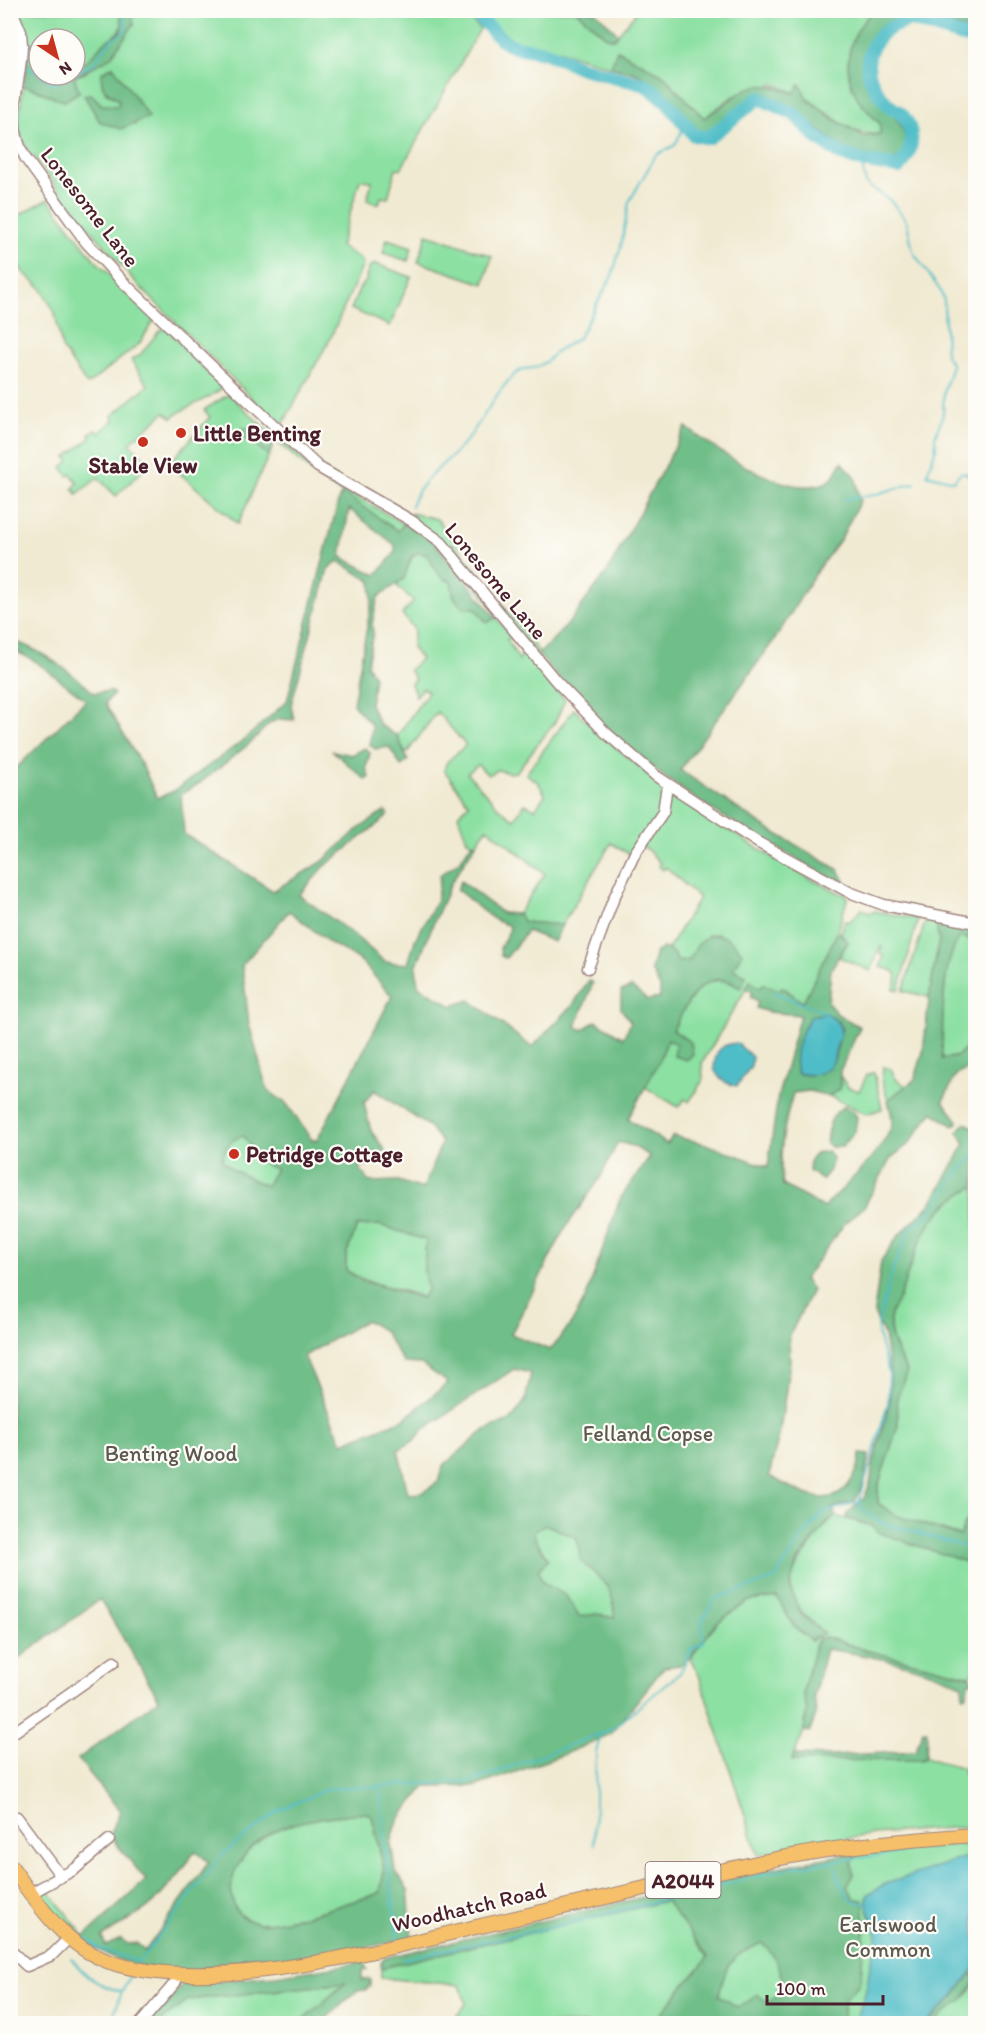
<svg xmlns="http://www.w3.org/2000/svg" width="986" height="2034" font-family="Itim,sans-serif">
  <rect width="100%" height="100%" fill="#fdfcf7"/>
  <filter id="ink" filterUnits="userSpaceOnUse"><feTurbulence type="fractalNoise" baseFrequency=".0167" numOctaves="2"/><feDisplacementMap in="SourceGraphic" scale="12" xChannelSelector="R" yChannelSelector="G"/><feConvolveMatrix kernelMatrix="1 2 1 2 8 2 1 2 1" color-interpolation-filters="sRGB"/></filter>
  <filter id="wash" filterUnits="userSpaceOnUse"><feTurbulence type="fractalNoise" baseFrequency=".008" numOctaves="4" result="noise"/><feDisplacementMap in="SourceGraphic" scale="24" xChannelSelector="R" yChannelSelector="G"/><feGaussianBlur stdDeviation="1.35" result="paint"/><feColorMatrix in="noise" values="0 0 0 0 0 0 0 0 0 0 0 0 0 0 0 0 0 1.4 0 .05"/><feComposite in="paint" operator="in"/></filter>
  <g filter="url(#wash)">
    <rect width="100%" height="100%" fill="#f1ead2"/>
    <!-- green -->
    <path fill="#8be0a2" stroke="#6a8066" stroke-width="1.5" fill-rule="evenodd" d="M18 11H120C122 17 123 23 121 29 120 32 80 67 75 70V39H39V58L36 48 26 41Z
      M131 11H462L480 29 401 169 396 168 388 198 381 197 379 204 367 200 372 181 360 180 340 246 362 260 363 265 331 337 283 424 277 423 138 285 63 197 36 158 29 154 18 129 23 86C39 88 49 98 65 101L79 92 74 77 85 73 134 24ZM113 66 135 125 84 95 91 94 101 105 118 106 119 100 105 92Z
      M480 11H576L605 36 614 39 637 11H874C850 32 840 65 856 95 861 106 872 115 880 124V134C851 137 832 115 809 100 798 93 785 89 774 84L732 97 704 118 663 75 618 50 611 67 551 48C520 52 500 31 480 11Z
      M48 199 94 259 155 319 139 344 87 385 62 348 55 313 41 288 22 271 11 251 10 220Z
      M427 234 492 256 484 284 418 262Z
      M387 239 412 247 408 261 383 253Z
      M376 264 411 277 390 326 351 309 360 287 367 280 366 277 370 266Z
      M167 329 222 388C206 402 186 405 172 418L165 412 133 440 130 444 150 463 116 496 98 478 77 494 73 488 78 483 71 474 68 476 62 467 69 461 66 457 91 438 89 434 96 430 99 433 114 420 112 416 148 385 131 360 140 355 160 330Z
      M229 394 276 439 238 524 169 464 210 417 204 410Z
      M282 441 326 479 404 524 398 531 325 482 279 444Z
      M411 513 437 519 539 652 538 655 412 517Z
      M417 553 426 554 441 577 451 582 454 597 475 608 484 618 496 617 512 638 507 639 519 660 524 653 565 700 555 722 516 772 509 773 498 770 488 775 478 765 467 773 500 809 514 819 525 804 535 809 545 795 538 782 526 774 574 709C636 770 693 808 767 854 793 870 819 885 848 896L838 931 803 1002C794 998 791 992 782 987L780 990 761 988 750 982 702 1063 703 1080 689 1102 685 1099 678 1107 645 1087 668 1039 676 1044 691 1043 673 1030C687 1002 705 964 740 988L746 976 733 969 724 937 717 934 708 935 690 960 677 962 675 955 668 949 699 898 666 867 663 870 659 866 660 863 646 848 637 846 632 856 611 843 562 925 524 922 518 914 545 874 487 828 476 844 467 840 458 815 469 804 444 770 447 762 466 745 437 712 406 754 397 736 428 692 423 688 416 696 411 684 415 678 409 670 421 659 412 648 414 629 402 614 414 601 396 585C408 576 406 561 417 553Z
      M862 909 870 913 875 911 918 919 899 990 894 989 897 976 894 971 880 967 884 956 880 954 882 947H880L871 971 839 957 848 942 841 933 845 921 849 922Z
      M926 919 939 921 937 931 939 940 929 997 903 991Z
      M960 937 975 940V1037L958 1056 942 1059C943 1025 940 964 960 937Z
      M883 1067 891 1069 896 1079 906 1086 888 1100 882 1080Z
      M874 1072 882 1109 866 1114 829 1096 840 1089V1076L848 1087 859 1091 867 1075Z
      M243 1135 252 1144 254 1156 276 1169 266 1187 233 1170 222 1160C224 1148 232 1138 243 1135Z
      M975 1186V1511L963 1526 961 1537 897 1516 878 1503V1486L898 1425 897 1398 907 1371C898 1354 886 1334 891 1314 893 1307 899 1300 901 1293 917 1246 927 1209 975 1186Z
      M380 1225 426 1240 424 1270 427 1290 423 1298C397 1286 371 1287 346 1270V1255L357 1226Z
      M836 1516 872 1526 881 1533 975 1565V1671L970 1676 865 1650 826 1637 819 1639 803 1691 807 1711 804 1731 792 1760H920L926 1758 964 1768 963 1773 975 1777V1826L874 1834 758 1855 699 1675 690 1658 717 1623 748 1601 777 1597 793 1625 822 1631C784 1600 781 1584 811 1545 819 1534 824 1524 836 1516Z
      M545 1524 577 1538 581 1561C602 1579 616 1589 614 1618L596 1614 579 1617 566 1596 542 1582 538 1570 548 1559 535 1539 534 1530Z
      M367 1813 372 1816 384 1870 380 1893C352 1901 286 1925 259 1923 246 1921 236 1914 233 1901 224 1870 253 1839 281 1828 304 1819 342 1814 367 1813Z
      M975 1843V2023L489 2024 483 2017 473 2023H451L466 2004 460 1985 381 1978V1968L733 1876 793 1864 858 1852Z
      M51 1887 50 1893 85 1937 80 1941 45 1904 42 1896Z
      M345 1983 300 2023 160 2024C168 2013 178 2010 188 2000Z"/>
    <!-- forest -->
    <path fill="#70be88" stroke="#5d6e5a" stroke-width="1.5" fill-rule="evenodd" d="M874 10 975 13V30C953 28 931 16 908 17 896 17 885 27 877 34 870 41 866 49 864 58 854 100 922 115 902 158 840 177 810 98 753 97L711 133 694 130C679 111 662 87 639 75 631 71 620 70 611 67L617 50 663 75 704 118C743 96 745 73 794 93L800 84 807 99 835 120 864 136 880 134V124C872 115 861 105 856 95 840 65 850 32 874 10Z
      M120 11H131L134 24 111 57 74 77 79 91 65 101C49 98 39 88 23 86L27 61 26 41 36 48 39 75H75V70C93 60 101 39 120 33L122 24Z
      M576 11H595L618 34 614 39 605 36Z
      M113 66 149 117 121 129 100 122 84 95 91 94 102 105 118 106 119 100C106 90 100 92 102 72Z
      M260 423 276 439 269 456 250 440 243 439 238 432 241 429 253 428Z
      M686 427C716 450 791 503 829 481 835 478 838 468 842 462L855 476 860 501 840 540 818 569 777 636 680 770 770 830 839 870 845 881 841 884C763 840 678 796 613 734 586 709 562 681 538 655L568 624 607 572Z
      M343 493 398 531 404 524 427 535 496 617 487 623 475 608H462L454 597 451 582 441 577 426 554 417 553 411 557 404 579 378 597 372 624 373 633 367 665 374 677 370 704 379 724 397 736 408 761 401 766 389 747 375 749 370 745 372 726 353 704 372 600 371 581 338 561 328 569 291 705 294 720 278 719 269 724 249 744 200 783 181 794 184 834 273 891 322 862 357 830 385 811 388 814 384 819 325 866 299 895 353 934 385 962 408 964 415 940 437 900 440 875 460 861 471 844H476L452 881 433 924 416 967 418 986 452 1006 470 1000 532 1047 573 1005 589 980 593 983 576 1026 582 1030 596 1021 623 1038 631 1022 621 1009V991L631 987 648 1000 660 998V987L651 970 656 952 663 948C671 950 675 954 678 962L690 960C701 930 723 926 742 953L733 969 746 976 740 988C707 961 686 1004 673 1030L691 1043 693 1054 687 1060 674 1056 676 1044 668 1039 659 1062 628 1119 667 1144 673 1136 706 1144 768 1167 778 1096 800 1015 768 1012 756 1008 758 1001 750 997 752 992 746 988 750 981 760 988 763 984 780 990 782 987C791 992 794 998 803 1002L838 931 848 942 831 969 828 1003 837 1014 860 1027 840 1071V1089L829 1096 809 1091 793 1093C785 1121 777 1155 783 1185L824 1208C840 1190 889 1146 892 1123 893 1116 889 1107 888 1100L915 1079 923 1052 930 992 939 940 937 931 939 921 975 929V940L960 937C940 964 943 1025 942 1059L958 1056 975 1037V1065L956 1075 943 1101 958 1121 954 1126 932 1112 909 1144 891 1158 864 1207 845 1223 804 1279 812 1290 789 1337 790 1361 780 1431 769 1476C793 1488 829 1514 849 1484 856 1473 860 1467 860 1454L869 1455 863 1485 855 1501 832 1508 836 1516 827 1522 796 1564 790 1587 800 1613 824 1633 811 1641 793 1625 777 1597 748 1601 717 1623 690 1658 680 1665 664 1667 611 1734 565 1754 477 1786 425 1787 398 1820 391 1843 395 1870 408 1890 412 1938C329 1954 203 1989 122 1961 107 1956 94 1947 80 1941L146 1880 110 1836 120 1811 78 1759 159 1699 100 1599 11 1664V773L86 700 35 661 11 649 10 640C41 649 71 672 94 693L111 691 114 694 105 703 144 769 157 798 174 791 245 739 287 701 339 498ZM349 509 395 545V553L376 575 341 557ZM289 911 330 943 361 961 392 996 317 1140H312L286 1103 267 1090 249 1024 242 965ZM839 1021 842 1027 834 1060 811 1075 800 1074 796 1068 798 1044ZM374 1090 427 1125 442 1142 423 1189 398 1181 369 1182 359 1167 376 1163 385 1150 371 1131 364 1103ZM243 1136C257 1151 253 1162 276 1169L266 1186 233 1170 222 1160C224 1148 232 1138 243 1136ZM618 1142 633 1146 650 1156 620 1199 586 1297 571 1324 550 1350 511 1334 564 1230 600 1178ZM380 1225 426 1240 424 1270 427 1290 423 1298 362 1281 346 1270V1255L357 1226ZM366 1320 384 1331 404 1363 421 1364 448 1383 404 1419 342 1443 304 1356ZM514 1369 531 1373 525 1401 512 1419 485 1430 443 1466 438 1482 422 1493 408 1494 398 1450 415 1440 423 1430ZM545 1524 577 1538 581 1561C602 1579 616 1589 614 1618L596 1614 579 1617 566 1596 542 1582 538 1570 548 1559 535 1539 534 1531ZM367 1813 372 1816 384 1870 380 1893C351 1902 286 1925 259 1923 246 1921 236 1914 233 1902 224 1870 253 1839 281 1828 304 1819 342 1814 367 1813ZM195 1851 209 1862 145 1951 137 1943 128 1944 121 1939 106 1946 102 1937 153 1904 178 1876Z
      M365 748 370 753 366 768 369 777 366 780 333 751 352 755Z
      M461 881 502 913 518 914 524 922 562 925 554 942 527 931 506 958 501 956 500 948 510 929 508 925C491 922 473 901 457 890Z
      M843 1107 852 1110 857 1117 855 1132 842 1147H831L826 1143C828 1128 830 1115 843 1107Z
      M965 1123 975 1128V1186C927 1209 917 1246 901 1293 899 1300 893 1307 891 1314 886 1334 898 1354 907 1371L897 1398 898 1425 878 1486V1503L897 1516 961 1536 963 1526 975 1511V1530L967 1542 975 1545V1565L880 1533 872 1526 847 1518V1514L864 1498 870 1484 873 1464 890 1401V1373L884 1336 874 1313 881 1261 898 1236 930 1205 965 1144 958 1131Z
      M827 1151 833 1158 830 1170 822 1180 809 1171 810 1160 817 1153Z
      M826 1637 865 1650 970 1676 975 1682H968L967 1695 963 1696 962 1685C920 1665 872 1656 826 1649L814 1695 816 1714 810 1732 804 1731 807 1711 803 1691 815 1646 819 1639Z
      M923 1730 927 1731 926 1758 920 1760 792 1761 793 1755 832 1756 915 1751Z
      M858 1852 852 1862 853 1874 847 1887 855 1899 863 1900 865 1922 861 1978 858 1985 845 1998 842 2023H653L708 1957 666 1901 381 1968V1962L384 1958 733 1876ZM762 1943C776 1955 786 1976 781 1994L767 2002 757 1994 745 2004 737 2007 719 1996C725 1964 731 1955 762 1943Z
      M364 1962 367 1970 362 1971V1980L370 1979V1986L365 1990 357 1991 321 2023H300L345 1983 188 2000C179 2010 168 2013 160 2023L147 2024 183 1984 276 1976Z
      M972 1973 975 1983 964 1998 940 2016 936 2023 926 2024 953 1997Z"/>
    <!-- water -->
    <path fill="#50bdc7" stroke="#4d6e79" stroke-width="1.5" d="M826 1013C852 1029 836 1036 834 1060 827 1075 811 1077 797 1073 792 1053 800 1033 811 1016Z
      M737 1043 752 1057 751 1066 737 1086C726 1085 719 1079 714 1069 715 1051 720 1044 737 1043Z
      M966 1857H975V1968L953 1997 926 2023H854C863 2004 868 1986 870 1965 871 1957 877 1949 877 1939 877 1923 863 1910 868 1894L883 1885Z"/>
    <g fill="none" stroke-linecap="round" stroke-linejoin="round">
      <!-- stream -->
      <path stroke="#50bdc7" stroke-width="2" d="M24 66 39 74
        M75 73 93 64 112 39 126 31 123 10
        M40 75 54 84 71 75
        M861 161 866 184 891 201 902 215 907 222 913 252 940 290 944 301 946 355 952 365 944 392 943 414 935 437 936 448 927 474 954 481 960 473H966L976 483
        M845 499 873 495 915 483
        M411 506C423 473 453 461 470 436 481 422 505 377 521 370 525 368 530 369 534 368 545 364 549 359 556 352 563 346 572 344 579 337L612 276 621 246 629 202 656 155 675 145 685 124
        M773 992 826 1013
        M859 1502 888 1403 889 1374 878 1334V1323L893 1269 910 1229 928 1215 961 1169 976 1153
        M859 1502 863 1511 872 1515 876 1521 976 1550
        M380 1787 385 1845 398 1939
        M594 1845 596 1752 601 1734
        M835 1866C842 1886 843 1902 866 1904
        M711 1888 797 1866 905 1852
        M76 1931 100 1949 139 1962
        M71 1958C88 1979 96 1984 122 1992
        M403 1959 557 1926 707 1889
        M138 1963 221 1856 278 1811 327 1789 472 1781 612 1729 681 1672 691 1649 704 1642 701 1622 716 1598 775 1579 802 1537 822 1513 859 1502
        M110 2024 122 1992 132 1973"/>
      <!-- river -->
      <path stroke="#50bdc7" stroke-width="14" d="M472 10 502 40 515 47 545 52 582 68 646 85 666 101 694 135 708 138 759 98 794 114 816 137 839 153 861 161 899 167C913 153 916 132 903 116 900 112 895 110 891 107 875 93 862 71 871 50 879 31 893 25 911 20L966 37 976 35"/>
    </g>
  </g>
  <g filter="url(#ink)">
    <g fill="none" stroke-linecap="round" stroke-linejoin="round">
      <defs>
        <path id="minor" d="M12 10 21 32 22 45C21 87 3 120 26 159L86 242 122 281 318 467 412 521 441 542 556 681 605 732 656 776 757 842 849 892 884 905 976 923
          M588 968 613 900 635 853 663 812 666 792 670 785
          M10 1735 114 1662
          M17 1817 60 1875
          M31 1893 75 1869 109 1840
          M10 1950 27 1966 52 1955 69 1938
          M140 2024 175 1983 179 1974"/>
        <path id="major" d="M10 1865C37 1902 62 1944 107 1961 206 1997 375 1951 476 1927 570 1906 663 1883 757 1863 829 1847 902 1840 976 1835"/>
      </defs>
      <!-- minor casing -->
      <use href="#minor" stroke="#9e847e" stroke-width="13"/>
      <!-- major casing -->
      <use href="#major" stroke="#9e847e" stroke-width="16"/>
      <!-- minor -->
      <use href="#minor" stroke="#fff" stroke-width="10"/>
      <!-- major -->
      <use href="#major" stroke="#f6c06b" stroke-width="14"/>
    </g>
  </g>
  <!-- markers -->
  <g fill="#c8321e" stroke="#fdfcf7" stroke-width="2">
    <circle cx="181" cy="433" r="6"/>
    <circle cx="143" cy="442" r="6"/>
    <circle cx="234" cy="1154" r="6"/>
  </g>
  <g text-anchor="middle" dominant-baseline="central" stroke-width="4.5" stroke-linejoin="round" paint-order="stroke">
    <!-- shield labels -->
    <rect fill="#fdfcf7" stroke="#806168" stroke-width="1.5" x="645.5" y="1862" width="75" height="36" rx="4.5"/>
    <g font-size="21" font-weight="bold" fill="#4a1f2b">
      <text x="683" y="1880">A2044</text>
    </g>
    <!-- street labels -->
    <g font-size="22" fill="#4a1f2b" stroke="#fdfcf7">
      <text transform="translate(90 207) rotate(52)">Lonesome Lane</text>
      <text transform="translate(496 581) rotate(50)">Lonesome Lane</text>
      <text transform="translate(469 1907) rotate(-13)">Woodhatch Road</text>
    </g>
    <!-- poi labels -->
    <g font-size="22" font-weight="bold" fill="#4a1f2b" stroke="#fdfcf7" text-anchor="start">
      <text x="193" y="433">Little Benting</text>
      <text x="143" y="465" text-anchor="middle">Stable View</text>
      <text x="246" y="1154">Petridge Cottage</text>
    </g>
    <!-- park labels -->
    <g font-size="22" fill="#5e594f" stroke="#fdfcf7">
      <text x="648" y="1433">Felland Copse</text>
      <text x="171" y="1453">Benting Wood</text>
      <text x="888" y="1924">Earlswood<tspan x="888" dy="25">Common</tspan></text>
    </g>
  </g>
  <!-- margin -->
  <rect width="986" height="2034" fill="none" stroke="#fdfcf7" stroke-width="36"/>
  <!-- north arrow -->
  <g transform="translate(57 57) rotate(144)"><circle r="28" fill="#fdfcf7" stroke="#b5a4a5" stroke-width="1.5"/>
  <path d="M0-4.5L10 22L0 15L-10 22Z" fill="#c8321e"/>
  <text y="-9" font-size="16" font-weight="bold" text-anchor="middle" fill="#4a1f2b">N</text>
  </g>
  <!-- scale -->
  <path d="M767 1995v9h116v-9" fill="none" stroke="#4a1f2b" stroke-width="3"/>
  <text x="776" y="1995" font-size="18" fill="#4a1f2b" stroke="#fdfcf7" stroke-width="4.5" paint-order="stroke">100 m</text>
</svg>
